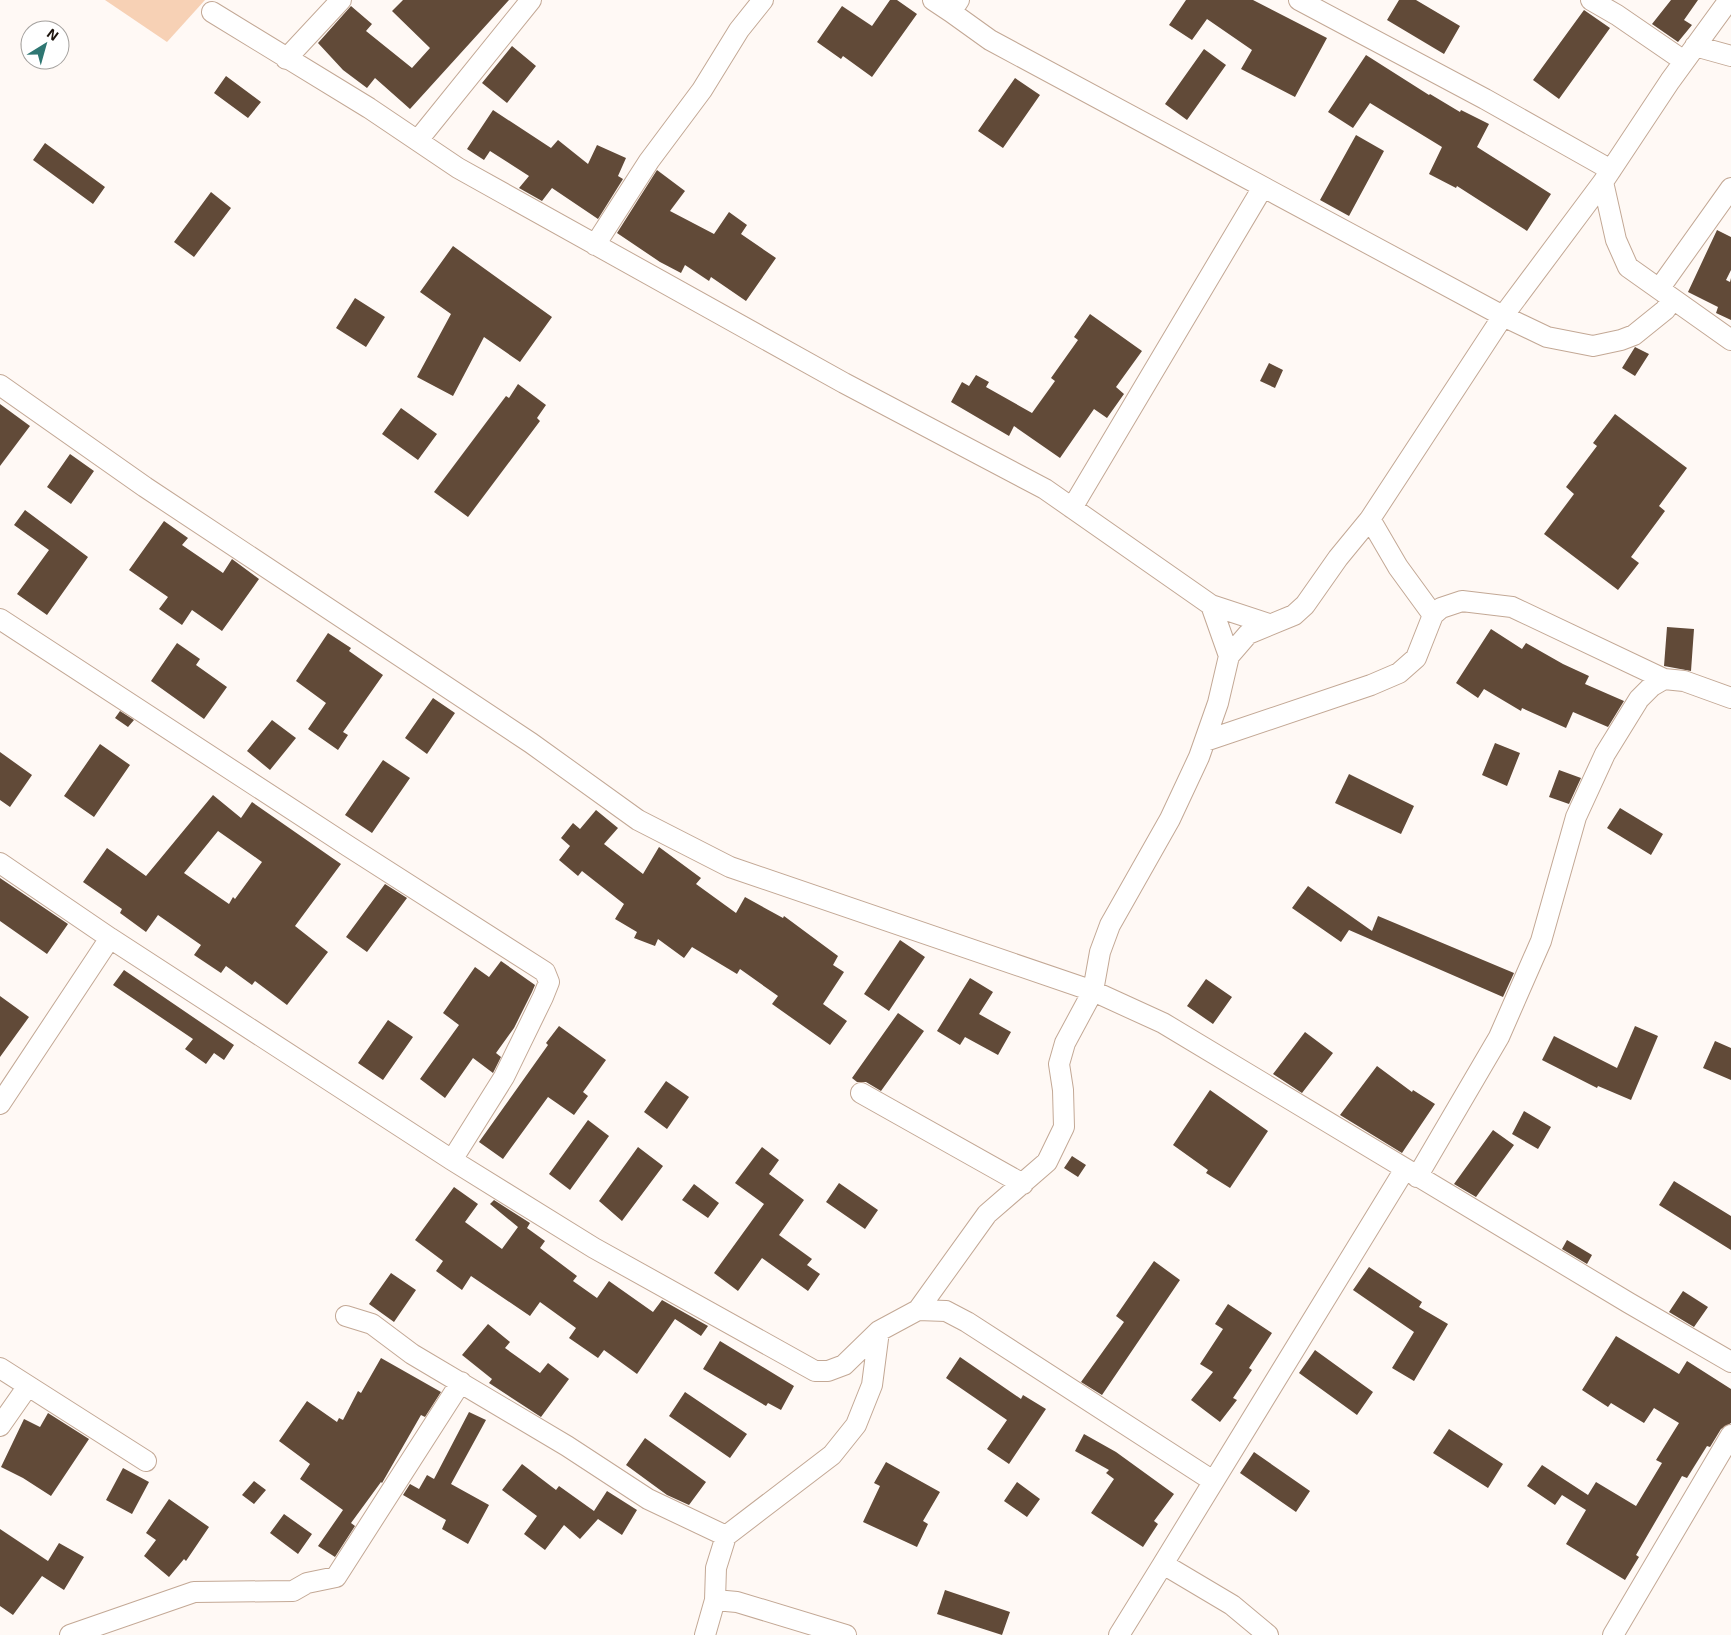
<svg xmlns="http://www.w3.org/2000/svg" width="1731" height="1635" font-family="'Exo 2',sans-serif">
  <rect width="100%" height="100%" fill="#fff9f5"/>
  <!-- green -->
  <path fill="#f7d1b5" d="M105 0H205L167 42Z"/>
  <!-- building -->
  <path fill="#614a38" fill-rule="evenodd" d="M403 0H509L410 109 375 78 367 88 343 70 318 43 351 6 372 24 366 31 412 68 430 48 392 11Z
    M890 0H897L917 14 872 77 843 56 841 59 817 42 842 6 872 26Z
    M1186 0H1253L1327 38 1295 97 1241 69 1252 50 1207 19 1192 40 1169 25Z
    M1399 0H1416L1460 26 1444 54 1387 20Z
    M1671 0H1698L1684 20 1692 25 1678 42 1652 24Z
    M1584 10 1610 28 1559 99 1533 80Z
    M512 46 536 66 507 103 482 83Z
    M1204 49 1226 65 1187 120 1165 104Z
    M1366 55 1429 95 1430 94 1460 112 1461 110 1489 124 1477 147 1551 194 1527 231 1457 186 1456 188 1429 174 1442 147 1370 103 1353 128 1328 112Z
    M226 76 261 102 248 118 214 93Z
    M1015 78 1040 95 1003 148 978 131Z
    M493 110 551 148 558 140 588 164 597 145 626 158 618 176 623 179 598 219 552 188 542 201 519 188 529 176 490 151 484 160 467 149Z
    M1356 135 1384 151 1349 216 1320 200Z
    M45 143 105 187 93 204 33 160Z
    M657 170 685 191 670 211 714 234 729 212 747 225 741 234 776 258 746 301 711 277 709 281 685 265 681 273 660 262 617 233Z
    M211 192 231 208 194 257 174 242Z
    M1717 230 1731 237V270L1726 280 1730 282 1731 278V320L1716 313 1718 307 1688 292Z
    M453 246 552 317 520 362 484 337 453 396 417 377 451 314 420 292Z
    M355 298 385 317 366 347 336 328Z
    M1090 314 1142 351 1116 387 1124 394 1107 418 1094 409 1060 458 1014 426 1009 436 951 402 962 382 969 386 976 375 989 382 986 387 1032 413 1055 381 1051 378 1078 340 1074 337Z
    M1635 347 1649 354 1635 376 1622 368Z
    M1269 363 1283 370 1275 388 1260 381Z
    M518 384 546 405 537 418 540 421 468 517 434 492 506 396 509 398Z
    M0 404 30 426 0 466Z
    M401 408 437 434 418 460 382 434Z
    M1615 414 1687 468 1659 506 1665 511 1631 557 1639 563 1618 590 1544 534 1574 494 1566 487 1597 446 1593 443Z
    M70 454 94 471 71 504 47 487Z
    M25 510 88 557 47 615 17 594 49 550 14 525Z
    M164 521 188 538 182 545 223 573 232 559 259 579 222 631 192 610 182 625 159 609 168 597 129 570Z
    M1667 627 1694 629 1691 671 1664 666Z
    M1491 629 1522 649 1526 643 1563 664 1589 676 1585 684 1624 701 1608 727 1573 712 1566 728 1522 708 1521 711 1484 689 1478 698 1456 683Z
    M328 633 351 648 349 651 383 675 343 732 348 735 338 750 308 729 326 703 296 681Z
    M177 643 200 659 196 665 227 687 204 719 151 681Z
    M433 698 455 713 427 754 405 738Z
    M120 711 134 720 128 727 115 718Z
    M272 720 296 738 270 770 247 751Z
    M1495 743 1520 753 1507 786 1482 775Z
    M100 744 130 765 94 817 64 796Z
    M0 752 32 775 10 807 0 800Z
    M383 760 410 778 372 833 345 815Z
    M1559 770 1581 778 1569 804 1549 797Z
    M1349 774 1414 806 1401 834 1335 803Z
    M213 795 241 818 252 802 341 864 295 926 328 952 287 1005 255 981 252 985 226 966 221 973 194 955 201 945 158 915 146 932 120 913 122 909 83 882 107 848 146 876ZM218 831 262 862 235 899 233 897 229 904 184 873Z
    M1620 808 1663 834 1651 855 1607 828Z
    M596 810 618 828 604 844 643 874 659 847 701 878 696 884 736 913 745 897 783 918 784 916 838 956 833 965 844 972 823 1004 847 1021 830 1045 772 1004 778 996 740 969 737 974 692 947 684 958 658 939 655 946 634 938 637 932 615 919 624 904 582 871 578 876 559 860 570 846 561 838 573 823 580 829Z
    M0 878 68 924 47 954 0 921Z
    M385 884 407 898 367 952 346 937Z
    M1308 886 1372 931 1378 916 1514 973 1503 997 1349 930 1341 942 1292 908Z
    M900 940 925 957 889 1011 864 994Z
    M501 961 535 985 532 992 514 1028 496 1053 501 1057 493 1073 473 1058 445 1098 420 1079 459 1025 443 1013 475 967 489 977Z
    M124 970 234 1045 224 1060 214 1053 206 1064 185 1049 193 1039 113 985Z
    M970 978 993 992 979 1014 1011 1032 998 1055 965 1037 960 1045 937 1031Z
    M1206 979 1232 997 1213 1024 1187 1006Z
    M0 996 29 1017 0 1057Z
    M898 1013 924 1031 881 1091 866 1082H857L852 1078Z
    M388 1020 413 1037 383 1080 358 1063Z
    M559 1026 606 1060 583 1092 588 1096 574 1115 548 1097 503 1159 479 1142 548 1045 546 1043Z
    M1635 1026 1658 1036 1631 1100 1598 1086 1597 1088 1542 1060 1554 1036 1617 1068Z
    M1305 1032 1333 1053 1302 1093 1273 1074Z
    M1715 1041 1731 1048V1080L1703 1068Z
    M1377 1066 1412 1092 1413 1090 1435 1104 1402 1153 1340 1115Z
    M666 1081 689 1097 667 1129 644 1112Z
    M1210 1090 1268 1131 1230 1188 1206 1173 1208 1170 1173 1145Z
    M1524 1111 1551 1127 1538 1149 1512 1134Z
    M588 1120 609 1136 570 1190 549 1174Z
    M1493 1130 1514 1145 1476 1197 1454 1184Z
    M638 1147 663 1166 622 1221 599 1201Z
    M762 1147 779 1160 769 1174 804 1200 779 1235 812 1259 807 1265 820 1274 808 1291 762 1258 738 1291 714 1273 764 1204 735 1183Z
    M1072 1156 1086 1165 1078 1177 1064 1168Z
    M1674 1181 1731 1216V1250L1659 1205Z
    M839 1183 878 1210 865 1229 826 1202Z
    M694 1184 719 1203 708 1218 682 1200Z
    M454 1187 478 1204 465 1222 502 1249 518 1227 490 1204 494 1200 530 1223 527 1228 545 1241 540 1248 577 1276 573 1281 597 1298 609 1281 653 1312 662 1300 708 1326 701 1336 675 1319 637 1374 604 1350 598 1358 569 1338 576 1328 540 1302 530 1316 471 1276 462 1290 436 1271 443 1261 415 1240Z
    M1567 1240 1592 1255 1587 1264 1562 1249Z
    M1154 1261 1180 1280 1102 1395 1081 1382 1124 1322 1116 1316Z
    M1369 1267 1422 1302 1419 1307 1448 1324 1414 1381 1392 1368 1414 1332 1353 1290Z
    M391 1273 416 1290 394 1322 369 1304Z
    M1683 1291 1708 1307 1694 1327 1669 1312Z
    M1228 1304 1272 1333 1249 1368 1252 1370 1233 1398 1237 1400 1220 1422 1191 1400 1213 1372 1200 1364 1223 1329 1215 1324Z
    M488 1324 510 1342 505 1348 540 1373 548 1363 569 1379 541 1417 489 1383 492 1379 462 1355Z
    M1616 1336 1679 1374 1687 1361 1731 1389V1423L1721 1429 1710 1447 1707 1446 1687 1478 1682 1476 1636 1555 1639 1557 1625 1580 1566 1544 1586 1510 1562 1495 1555 1505 1527 1486 1542 1465 1588 1495 1596 1482 1636 1506 1662 1463 1656 1460 1679 1423 1654 1408 1644 1423 1611 1403 1608 1407 1582 1390Z
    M720 1341 794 1386 781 1410 768 1403 766 1406 703 1369Z
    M1315 1350 1373 1392 1357 1415 1299 1373Z
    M960 1357 1021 1399 1023 1395 1046 1409 1009 1464 987 1449 1007 1420 946 1378Z
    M381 1358 441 1392 425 1417 421 1415 382 1483 381 1482 351 1523 355 1526 335 1557 318 1546 343 1510 300 1479 310 1464 279 1441 307 1401 337 1422 339 1418 343 1420 358 1391 361 1393Z
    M685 1392 747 1434 730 1458 669 1416Z
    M469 1412 486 1420 451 1484 489 1505 468 1544 442 1529 446 1520 403 1495 410 1484 419 1489 427 1475 434 1479Z
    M48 1413 89 1439 51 1496 23 1478 1 1467 24 1419 40 1427Z
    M1449 1429 1503 1464 1488 1488 1433 1453Z
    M1084 1434 1116 1452 1174 1494 1154 1521 1158 1524 1143 1547 1091 1513 1114 1479 1106 1473 1109 1470 1075 1451Z
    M645 1438 706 1482 689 1505 667 1495 626 1465Z
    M1254 1452 1310 1491 1296 1512 1240 1473Z
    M886 1462 940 1492 923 1521 928 1524 917 1547 863 1522 880 1486 874 1483Z
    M522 1464 556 1490 559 1486 594 1511 607 1491 637 1510 622 1535 598 1519 580 1539 564 1525 545 1550 524 1534 537 1516 502 1490Z
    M123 1468 149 1482 132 1514 106 1500Z
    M254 1481 266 1490 254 1504 242 1495Z
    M1017 1482 1040 1499 1027 1517 1004 1501Z
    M169 1499 209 1527 186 1561 184 1559 169 1577 144 1556 156 1540 146 1533Z
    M284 1514 312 1534 298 1554 270 1533Z
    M0 1529 48 1561 59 1543 84 1557 64 1590 42 1576 13 1615 0 1606Z
    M945 1590 1010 1612 1002 1635 937 1614Z"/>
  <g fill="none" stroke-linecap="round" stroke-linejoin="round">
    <defs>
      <path id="minor" d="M933 0 951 12 959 0
        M1299 0 1485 99 1611 170
        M1591 0 1617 15 1684 61
        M1729 0 1670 81 1603 182 1503 316 1370 519 1338 558 1305 605 1294 615 1248 634 1229 656 1218 703 1199 757 1170 819 1110 925 1100 952 1093 991 1163 1023 1629 1303 1731 1362
        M212 12 369 108 458 168 844 383 1045 489 1211 605 1269 624
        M951 12 990 40 1503 316 1547 337 1593 346 1621 340 1634 335 1665 310 1673 299
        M1695 46 1731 56
        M286 59 341 0
        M418 140 531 0
        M1603 182 1616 240 1628 267 1731 340
        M595 245 649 161 702 90 739 30 763 0
        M1659 289 1731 188
        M0 385 145 487 531 743 638 820 730 867 1093 991 1065 1043 1059 1064 1063 1090 1064 1127 1047 1162 987 1214 918 1310 879 1331 844 1365 828 1371H815L594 1248 452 1160 110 938 0 863
        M1072 508 1263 187
        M1370 519 1398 567 1433 615
        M1211 605 1229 656
        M0 619 348 846 545 972 549 982 543 997 504 1077 452 1160
        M1205 741 1371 685 1399 673 1416 658 1433 615 1441 608 1462 601 1512 607 1664 679
        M861 1093 1023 1184
        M0 1104 110 938
        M1417 1177 1499 1037 1541 941 1576 817 1605 754 1639 699 1652 686 1664 679 1684 681 1731 698
        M918 1310 946 1311 967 1322 1213 1481
        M346 1316 372 1324 412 1354 567 1446 648 1499 726 1536
        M0 1368 146 1461
        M0 1426 28 1386
        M715 1600 737 1602 846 1635
        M70 1635 194 1592 293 1591 307 1583 336 1577 461 1382
        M705 1635 715 1600 716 1568 726 1536 832 1455 856 1425 872 1385 879 1331
        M1119 1635 1163 1564
        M1268 1635 1232 1605 1163 1564 1405 1169
        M1613 1635 1731 1435"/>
    </defs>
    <!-- minor casing -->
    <use href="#minor" stroke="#c3a895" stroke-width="22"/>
    <!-- minor -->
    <use href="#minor" stroke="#fff" stroke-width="20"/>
  </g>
  <!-- north arrow -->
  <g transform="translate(45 45) rotate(37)"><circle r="24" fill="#ffffff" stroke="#a4a19e"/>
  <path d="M0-4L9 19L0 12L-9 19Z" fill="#2e7672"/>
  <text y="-8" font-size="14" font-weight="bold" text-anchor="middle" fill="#1c130c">N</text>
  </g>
</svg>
